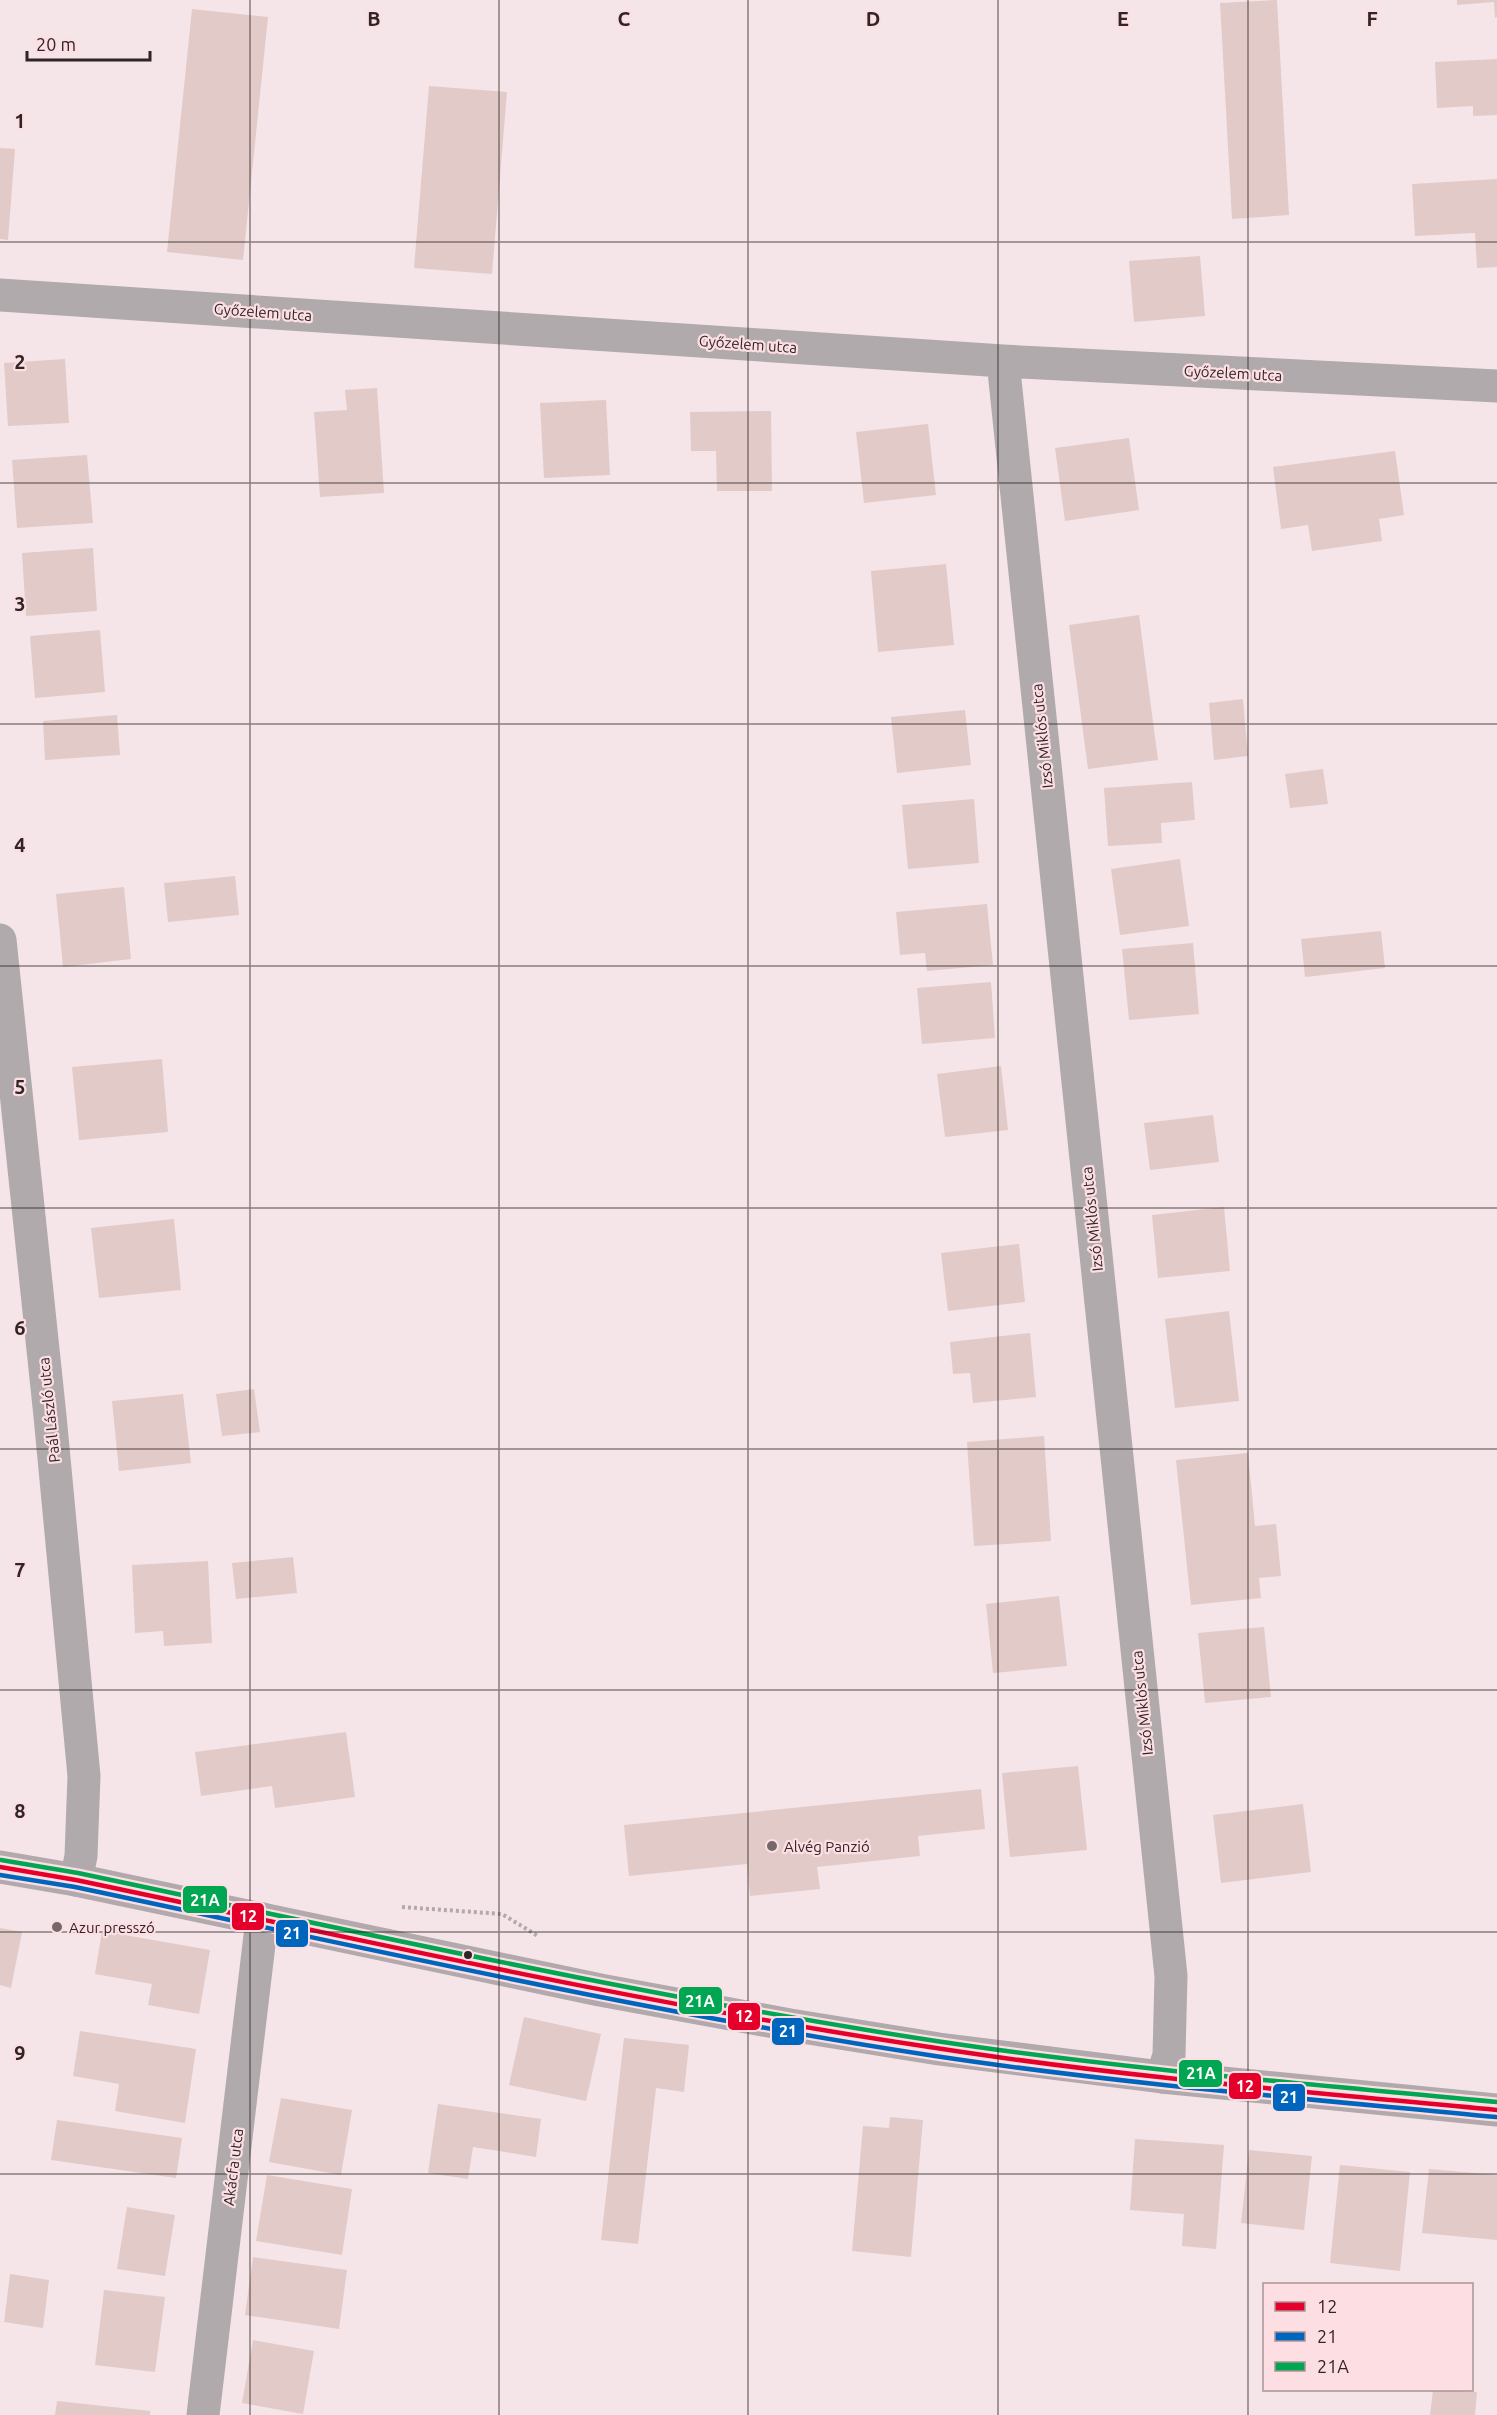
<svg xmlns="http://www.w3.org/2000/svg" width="1497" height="2415" font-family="Ubuntu,sans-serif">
  <rect width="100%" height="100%" fill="#f5e5e8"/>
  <!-- building -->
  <path fill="#e2cac8" d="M1277 0 1289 215 1232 219 1220 3Z
    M1457 0H1497V17L1495 18 1494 2 1457 5Z
    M192 9 268 17 243 260 167 252Z
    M1497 59V115L1473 116V106L1437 108 1435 62Z
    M429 86 507 92 492 274 414 268Z
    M0 148 15 149 8 240 0 239Z
    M1497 179V267L1477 268 1475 233 1415 236 1412 184Z
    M1200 256 1205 316 1134 322 1129 261Z
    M65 359 69 423 8 426 4 363Z
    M377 388 384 493 320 497 314 412 347 410 345 390Z
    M606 400 610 475 544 478 540 403Z
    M771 411 772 491H717L716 451H691L690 412Z
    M928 424 936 495 864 503 856 432Z
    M1129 438 1139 510 1065 521 1055 448Z
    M1395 451 1404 515 1379 519 1382 541 1312 551 1308 525 1281 529 1273 467Z
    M87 455 93 523 17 528 12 460Z
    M93 548 97 611 26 616 22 553Z
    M946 564 954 645 878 652 871 571Z
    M1139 615 1158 760 1088 769 1069 625Z
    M100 630 105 692 35 698 30 636Z
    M1243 699 1248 756 1214 760 1209 703Z
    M965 710 971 765 897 773 891 717Z
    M117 715 120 755 45 760 43 721Z
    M1323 769 1328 804 1290 808 1285 774Z
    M1192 782 1195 820 1161 823 1162 843 1108 846 1104 788Z
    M974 799 979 863 908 869 902 805Z
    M1180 859 1189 926 1120 935 1111 869Z
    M235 876 239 915 168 922 164 883Z
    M124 887 131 959 63 967 56 894Z
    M987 904 993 965 927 971 925 953 900 955 896 912Z
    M1381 931 1385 968 1305 977 1301 939Z
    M1193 943 1199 1014 1129 1020 1122 949Z
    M991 982 995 1038 922 1044 917 988Z
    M162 1059 168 1132 79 1140 72 1067Z
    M1001 1066 1008 1130 945 1137 937 1074Z
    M1213 1115 1219 1162 1150 1170 1144 1123Z
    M1224 1207 1230 1271 1158 1278 1152 1215Z
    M174 1219 181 1290 99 1298 91 1228Z
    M1019 1244 1025 1302 948 1311 941 1253Z
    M1229 1311 1239 1401 1175 1408 1165 1319Z
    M1030 1333 1036 1397 973 1403 970 1373 953 1374 950 1342Z
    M254 1389 260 1432 222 1436 216 1394Z
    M183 1394 191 1463 119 1471 112 1401Z
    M1044 1436 1051 1541 974 1546 967 1442Z
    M1248 1453 1255 1526 1276 1524 1281 1576 1259 1578 1261 1598 1191 1605 1176 1460Z
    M293 1557 297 1593 236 1599 232 1563Z
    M208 1561 212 1643 164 1646 163 1631 135 1633 132 1565Z
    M1059 1596 1067 1666 993 1673 986 1604Z
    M1264 1627 1271 1697 1205 1703 1198 1633Z
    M346 1732 355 1797 275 1808 272 1786 201 1796 195 1752Z
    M1078 1766 1087 1850 1010 1857 1002 1773Z
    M981 1789 985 1829 918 1836 920 1856 817 1867 820 1889 750 1896 747 1864 629 1876 624 1825Z
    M1303 1804 1311 1872 1221 1883 1213 1815Z
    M0 1928 22 1932 11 1988 0 1985Z
    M102 1931 210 1950 199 2014 148 2005 152 1984 95 1974Z
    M524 2017 601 2034 586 2101 509 2085Z
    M80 2031 196 2049 185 2123 115 2111 119 2084 73 2076Z
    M624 2038 689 2045 684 2092 656 2088 638 2244 601 2240Z
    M281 2098 352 2110 341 2175 269 2162Z
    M438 2104 541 2119 536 2157 473 2147 468 2179 428 2173Z
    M890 2117 923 2120 911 2257 852 2251 863 2126 889 2128Z
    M57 2120 182 2138 176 2178 51 2160Z
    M1135 2139 1224 2145 1216 2249 1182 2246 1184 2214 1130 2210Z
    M1249 2150 1312 2156 1304 2230 1241 2223Z
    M1340 2165 1410 2172 1400 2271 1330 2263Z
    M1429 2169 1497 2175V2240L1422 2233Z
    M267 2175 352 2189 342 2255 256 2241Z
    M127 2207 175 2215 165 2276 117 2269Z
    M253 2257 347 2270 339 2329 245 2315Z
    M10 2274 49 2280 43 2328 4 2322Z
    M104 2290 165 2297 155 2372 95 2365Z
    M253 2340 314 2351 303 2414 242 2403Z
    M1433 2390 1477 2392 1475 2415H1430Z
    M57 2401 150 2411V2415H55Z"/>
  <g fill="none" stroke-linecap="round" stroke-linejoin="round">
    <!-- path -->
    <path stroke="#b1a9ac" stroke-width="4" stroke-dasharray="3 3" stroke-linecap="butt" d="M402 1907 502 1914 538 1936"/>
    <!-- street -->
    <path stroke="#b0aaac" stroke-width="33" d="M0 295 1003 361 1497 386
      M1003 361 1171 1976 1169 2055 1162 2077
      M0 940 50 1416 84 1776 81 1856 76 1880
      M203 2415 262 1919"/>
    <!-- secondary -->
    <path stroke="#b2a9ac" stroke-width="33" d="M0 1867 76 1880 600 1990 790 2025 939 2049 1162 2077 1497 2110"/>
    <defs>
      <path id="bus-1" d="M0 1867 76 1880C362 1940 647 2005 936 2048 1122 2077 1310 2092 1497 2110"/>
      <path id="bus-2" d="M0 1875 75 1887C360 1947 646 2012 935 2056 1121 2084 1309 2099 1496 2117"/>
      <path id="bus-3" d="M1 1860 78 1873C363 1933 648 1997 936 2041 1122 2069 1310 2084 1497 2102"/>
    </defs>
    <!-- bus-1 casing -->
    <use href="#bus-1" stroke="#fcdee3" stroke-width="9"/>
    <!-- bus-2 casing -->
    <use href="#bus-2" stroke="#fcdee3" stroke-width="9"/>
    <!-- bus-3 casing -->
    <use href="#bus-3" stroke="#fcdee3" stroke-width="9"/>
    <!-- bus-1 -->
    <use href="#bus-1" stroke="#e4002b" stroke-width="4.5"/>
    <!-- bus-2 -->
    <use href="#bus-2" stroke="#0065bd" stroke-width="4.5"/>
    <!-- bus-3 -->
    <use href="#bus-3" stroke="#00a651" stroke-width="4.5"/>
  </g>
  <!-- grid -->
  <path fill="none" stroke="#2f2426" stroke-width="1.5" stroke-opacity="0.55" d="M250 0V2415M499 0V2415M748 0V2415M998 0V2415M1248 0V2415M0 242H1497M0 483H1497M0 724H1497M0 966H1497M0 1208H1497M0 1449H1497M0 1690H1497M0 1932H1497M0 2174H1497"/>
  <!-- markers -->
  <g fill="#74686a" stroke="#fcdee3" stroke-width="2">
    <circle cx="772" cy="1846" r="6"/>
    <circle cx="57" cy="1927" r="6"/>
  </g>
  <circle fill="#2f2426" stroke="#fcdee3" stroke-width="2" cx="468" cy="1955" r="5"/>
  <g text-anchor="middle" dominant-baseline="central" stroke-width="4.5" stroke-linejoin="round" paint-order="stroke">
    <!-- street labels -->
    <g font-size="15" fill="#2f2426" stroke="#fcdee3">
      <text transform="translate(263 312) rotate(4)">Győzelem utca</text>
      <text transform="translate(748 344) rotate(4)">Győzelem utca</text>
      <text transform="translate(1233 373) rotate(3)">Győzelem utca</text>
      <text transform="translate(1042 736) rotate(-96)">Izsó Miklós utca</text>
      <text transform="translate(1092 1219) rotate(-96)">Izsó Miklós utca</text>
      <text transform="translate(49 1410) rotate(-96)">Paál László utca</text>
      <text transform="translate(1142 1703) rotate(-96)">Izsó Miklós utca</text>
      <text transform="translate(233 2167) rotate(-83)">Akácfa utca</text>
    </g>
    <!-- poi labels -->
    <g font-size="15" fill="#2f2426" stroke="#fcdee3" text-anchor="start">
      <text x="784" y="1846">Alvég Panzió</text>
      <text x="69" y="1927">Azur presszó</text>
    </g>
  </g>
  <g font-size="20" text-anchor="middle" font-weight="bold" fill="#2f2426" stroke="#fcdee3" stroke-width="4.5" stroke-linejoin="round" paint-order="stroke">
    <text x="374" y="26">B</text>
    <text x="624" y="26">C</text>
    <text x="873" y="26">D</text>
    <text x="1123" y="26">E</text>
    <text x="1372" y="26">F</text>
    <text x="20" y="128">1</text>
    <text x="20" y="369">2</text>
    <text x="20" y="611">3</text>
    <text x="20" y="852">4</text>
    <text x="20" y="1094">5</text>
    <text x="20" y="1335">6</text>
    <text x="20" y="1577">7</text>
    <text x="20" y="1818">8</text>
    <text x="20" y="2060">9</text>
  </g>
  <g stroke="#fcdee3" stroke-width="2">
    <rect x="182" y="1885" width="46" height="29" rx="6" fill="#00a651"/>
    <rect x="231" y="1902" width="34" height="29" rx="6" fill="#e4002b"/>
    <rect x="275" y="1919" width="34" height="29" rx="6" fill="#0065bd"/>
    <rect x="678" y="1986" width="45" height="29" rx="6" fill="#00a651"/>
    <rect x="727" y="2002" width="34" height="29" rx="6" fill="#e4002b"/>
    <rect x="771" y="2017" width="34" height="29" rx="6" fill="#0065bd"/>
    <rect x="1178" y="2059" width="45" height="29" rx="6" fill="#00a651"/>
    <rect x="1228" y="2072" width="34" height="28" rx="6" fill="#e4002b"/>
    <rect x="1272" y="2083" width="34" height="29" rx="6" fill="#0065bd"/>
  </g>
  <g font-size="16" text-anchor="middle" font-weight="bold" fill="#fff">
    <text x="205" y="1906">21A</text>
    <text x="248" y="1922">12</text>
    <text x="292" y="1939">21</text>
    <text x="700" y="2007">21A</text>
    <text x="744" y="2022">12</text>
    <text x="788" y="2037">21</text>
    <text x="1201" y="2079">21A</text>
    <text x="1245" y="2092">12</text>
    <text x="1289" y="2103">21</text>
  </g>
  <!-- legend -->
  <rect x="1263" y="2283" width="210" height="108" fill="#fcdee3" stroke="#aa9497" stroke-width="1.5"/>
  <rect x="1275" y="2302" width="30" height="9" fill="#e4002b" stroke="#aa9497" stroke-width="1.5"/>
  <text x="1317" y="2313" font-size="18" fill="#2f2426">12</text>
  <rect x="1275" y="2332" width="30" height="9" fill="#0065bd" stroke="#aa9497" stroke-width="1.5"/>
  <text x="1317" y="2343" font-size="18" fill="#2f2426">21</text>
  <rect x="1275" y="2362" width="30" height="9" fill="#00a651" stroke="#aa9497" stroke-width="1.5"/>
  <text x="1317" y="2373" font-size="18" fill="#2f2426">21A</text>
  <!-- scale -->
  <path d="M27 51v9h123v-9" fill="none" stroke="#2f2426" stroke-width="3"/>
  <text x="36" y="51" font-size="18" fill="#2f2426" stroke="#fcdee3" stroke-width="4.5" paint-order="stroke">20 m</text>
</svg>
